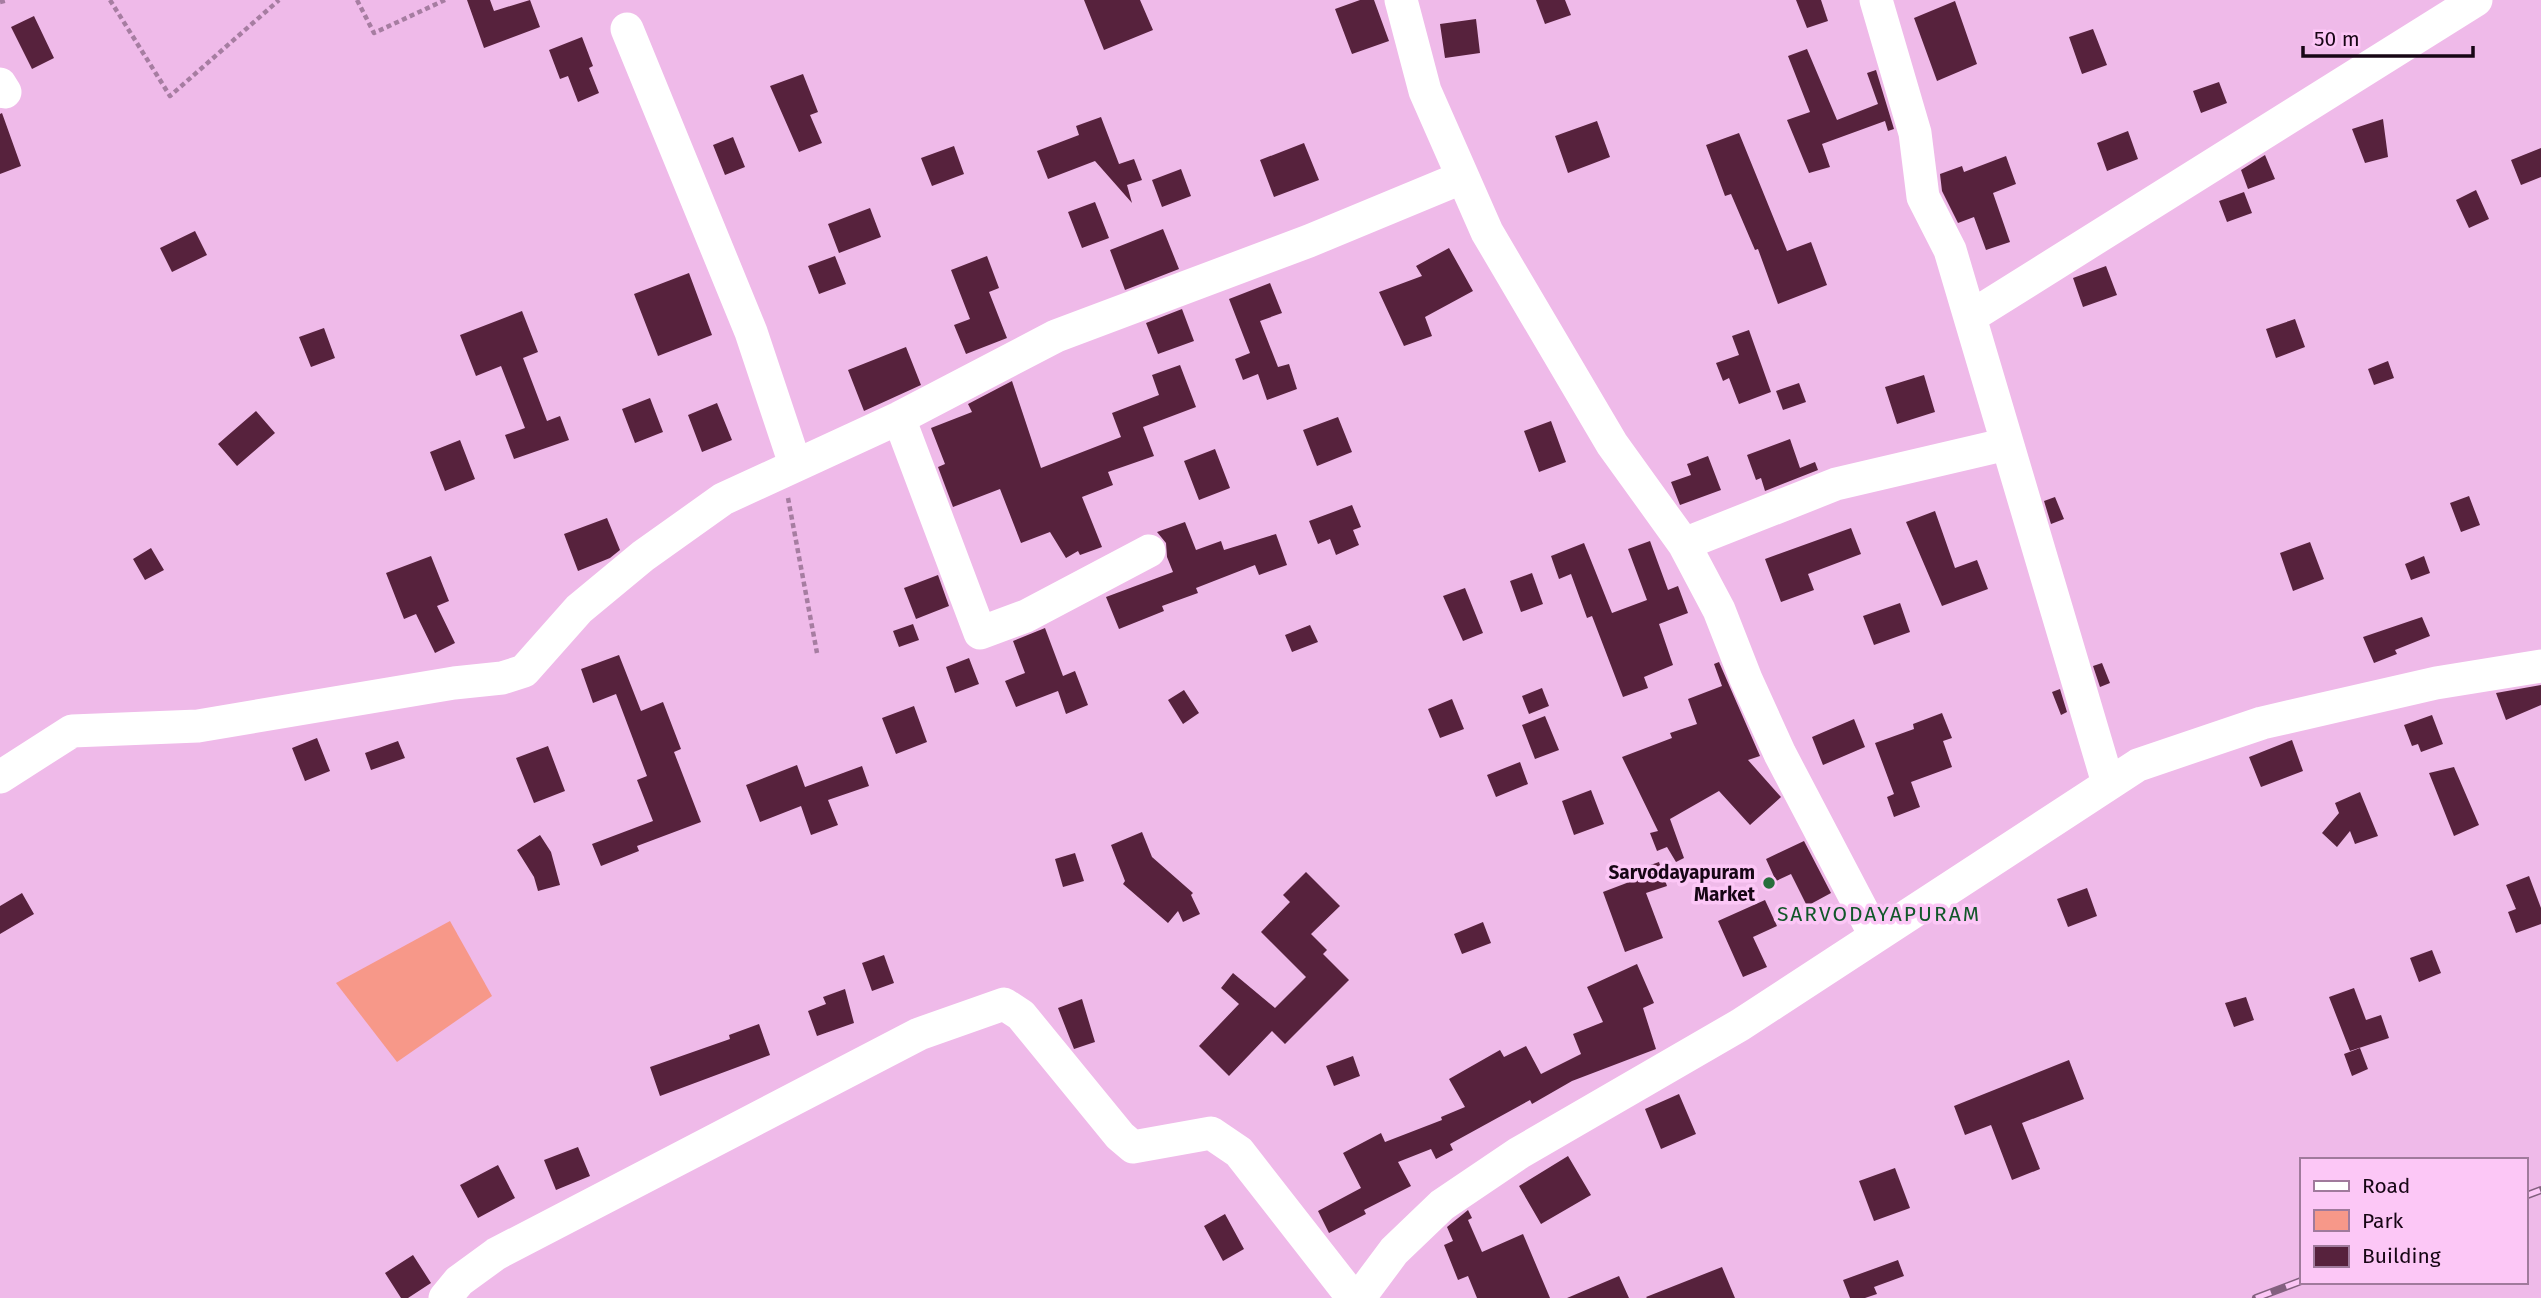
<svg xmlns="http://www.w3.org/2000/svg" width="2541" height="1298" font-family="'Fira Sans',sans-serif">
  <rect width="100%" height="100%" fill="#efbae9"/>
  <!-- green -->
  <path fill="#f79889" d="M450 921 492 996 397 1062 336 983Z"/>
  <!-- building -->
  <path fill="#57223d" d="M467 0H490L494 11 530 0 540 27 484 48Z
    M1084 0H1140L1153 30 1104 50Z
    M1360 0H1374L1389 41 1352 54 1335 9Z
    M1536 0H1565L1571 15 1545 24Z
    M1796 0H1821L1828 21 1807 28Z
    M1955 1 1977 64 1937 81 1914 18Z
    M34 16 54 58 32 69 11 27Z
    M1476 19 1480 53 1445 58 1440 24Z
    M2093 29 2107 65 2082 74 2069 37Z
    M582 37 593 66 589 68 599 93 578 102 568 76 560 79 549 50Z
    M1807 49 1837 120 1878 104 1867 73 1876 70 1894 129 1888 131 1885 121 1822 144 1830 167 1809 173 1787 120 1810 112 1788 56Z
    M803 74 818 112 810 115 822 143 799 152 770 86Z
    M2219 82 2227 103 2201 113 2193 91Z
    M2 113 21 166 0 174V114Z
    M1101 117 1119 164 1134 159 1142 180 1127 185 1132 203 1095 161 1048 179 1037 151 1079 135 1076 126Z
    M2383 119 2388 157 2365 163 2352 129Z
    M1597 121 1610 157 1568 173 1555 136Z
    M2128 131 2138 159 2107 171 2097 143Z
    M1739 133 1787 251 1811 242 1827 285 1778 304 1758 249 1755 250 1731 194 1725 196 1706 145Z
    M733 137 745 167 725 175 713 145Z
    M1304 143 1319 180 1274 197 1260 160Z
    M954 146 964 174 932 186 921 158Z
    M2541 148V177L2521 185 2511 160Z
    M2265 155 2275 179 2248 189 2241 170Z
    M2006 156 2016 184 1993 193 2010 242 1986 250 1974 217 1958 223 1942 191 1940 174 1962 166 1964 172Z
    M1181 169 1191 196 1162 207 1152 180Z
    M2476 190 2489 219 2469 228 2456 200Z
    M2244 192 2252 213 2227 222 2219 201Z
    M1095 202 1109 238 1082 248 1068 212Z
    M870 208 881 237 839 253 828 224Z
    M1163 229 1179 269 1125 290 1110 250Z
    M195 231 207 255 172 272 160 248Z
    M1449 248 1473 291 1425 317 1432 336 1404 346 1379 292 1422 276 1416 266Z
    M835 256 846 284 819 294 808 266Z
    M987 256 999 288 989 292 1007 338 966 354 954 325 970 319 951 270Z
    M2106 266 2117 295 2083 307 2073 278Z
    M689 273 712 335 658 356 634 294Z
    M1270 283 1282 313 1260 321 1278 367 1289 364 1297 389 1267 400 1258 374 1243 380 1235 359 1250 353 1229 299Z
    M1182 309 1194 341 1158 354 1146 323Z
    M522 311 538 352 523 358 547 421 560 416 569 440 514 459 505 435 525 428 501 366 476 376 460 335Z
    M2295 319 2305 347 2276 358 2266 329Z
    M324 328 335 358 311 367 299 337Z
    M1749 330 1771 392 1739 404 1729 378 1723 381 1716 363 1739 355 1732 336Z
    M906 347 921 385 864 411 848 370Z
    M2388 361 2394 378 2374 385 2368 369Z
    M1180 365 1196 407 1143 427 1154 456 1108 472 1113 485 1082 497 1102 547 1080 555 1078 551 1066 558 1050 532 1021 543 1000 489 953 507 938 467 945 464 931 428 972 412 968 404 1012 381 1041 468 1121 437 1112 413 1159 395 1152 375Z
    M1924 375 1935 412 1897 424 1885 387Z
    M1799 383 1806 402 1783 410 1776 391Z
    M650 398 663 432 635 443 622 409Z
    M717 403 732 440 702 452 688 415Z
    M256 411 275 433 237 466 218 444Z
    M1338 417 1352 452 1317 466 1303 430Z
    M1551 421 1566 462 1539 472 1524 431Z
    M1790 439 1800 468 1815 462 1818 470 1765 491 1761 478 1756 480 1747 455Z
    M460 440 475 479 445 491 430 452Z
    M1215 449 1230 488 1199 500 1184 461Z
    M1708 456 1721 490 1680 505 1671 482 1691 475 1687 464Z
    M2469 496 2480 525 2461 532 2450 503Z
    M2055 497 2064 519 2051 524 2044 501Z
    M1352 505 1361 527 1353 530 1359 545 1336 555 1330 539 1318 544 1309 521Z
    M1935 511 1955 568 1977 560 1988 589 1942 606 1906 522Z
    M607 518 620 550 610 558 578 571 564 534Z
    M1185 522 1196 550 1221 541 1224 550 1276 534 1287 565 1259 575 1255 565 1196 588 1198 593 1162 606 1164 611 1119 629 1106 597 1173 572 1167 557 1166 543 1157 532Z
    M1851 528 1861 554 1808 574 1814 590 1781 602 1765 559Z
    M1650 541 1668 590 1678 586 1688 613 1659 624 1673 665 1644 677 1648 688 1623 697 1592 616 1587 618 1571 574 1559 579 1551 556 1584 543 1612 613 1647 600 1628 549Z
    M2310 542 2324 579 2293 591 2280 553Z
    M151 548 164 570 145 580 133 559Z
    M431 556 449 601 437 606 455 643 435 653 416 614 404 619 386 573Z
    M2424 556 2430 573 2411 580 2405 564Z
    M1532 573 1543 604 1521 612 1510 581Z
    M938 575 949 606 916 619 904 588Z
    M1465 588 1483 633 1463 641 1443 596Z
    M1900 603 1910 632 1874 645 1863 616Z
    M2422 617 2430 636 2395 650 2397 654 2374 663 2363 637Z
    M913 624 919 640 899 647 893 631Z
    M1310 625 1318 642 1292 652 1285 635Z
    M1045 628 1063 676 1075 671 1088 705 1066 714 1058 691 1016 707 1005 681 1025 673 1013 641Z
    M619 655 641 711 663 702 681 749 674 752 701 822 637 846 639 851 601 866 592 844 653 821 637 780 647 776 616 694 593 703 581 669Z
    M969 658 979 684 955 693 946 667Z
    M1719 662 1760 756 1748 760 1781 797 1750 825 1719 791 1670 819 1684 858 1676 862 1667 847 1657 851 1650 833 1658 831 1622 757 1672 738 1670 733 1697 724 1688 699 1722 686 1714 664Z
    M2102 663 2110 683 2100 687 2093 666Z
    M2541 685V705L2506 720 2496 693Z
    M1542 688 1549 706 1529 714 1522 696Z
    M2060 689 2067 712 2061 715 2052 692Z
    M1184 690 1199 713 1183 724 1168 700Z
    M1452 699 1464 729 1440 738 1428 709Z
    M914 706 927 742 896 754 882 718Z
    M1942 713 1952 738 1943 741 1952 767 1911 782 1920 807 1894 817 1887 797 1894 794 1875 743 1914 729 1913 724Z
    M2432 715 2443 744 2421 752 2418 744 2412 746 2404 725Z
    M1545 716 1559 750 1535 759 1522 725Z
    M1854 719 1865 747 1823 765 1812 737Z
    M317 738 330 771 305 781 292 748Z
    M2292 740 2303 771 2261 787 2249 757Z
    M398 741 405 758 371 770 365 753Z
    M548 746 565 791 534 803 516 758Z
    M1520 762 1528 784 1496 797 1487 775Z
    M797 765 805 787 862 766 869 786 828 800 838 825 811 835 801 806 760 822 746 785Z
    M2454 767 2479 825 2454 836 2429 773Z
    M1591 790 1604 824 1574 835 1562 801Z
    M2360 792 2378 836 2355 844 2350 831 2337 847 2322 833 2339 813 2335 803Z
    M1142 832 1152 857 1193 893 1191 895 1200 914 1183 922 1178 911 1168 923 1123 884 1125 881 1111 845Z
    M540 835 551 852 560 885 538 891 534 877 517 850Z
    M1804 841 1831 893 1807 906 1791 874 1776 881 1766 859Z
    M1075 853 1084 881 1063 887 1055 859Z
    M1659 862 1667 886 1646 893 1663 938 1625 952 1603 892 1645 876 1642 868Z
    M1306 872 1340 906 1311 934 1327 950 1323 954 1349 980 1285 1044 1272 1031 1229 1076 1199 1046 1239 1004 1221 988 1233 973 1275 1008 1306 977 1261 932 1290 902 1283 895Z
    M2529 876 2541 908V924L2516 933 2508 912 2516 909 2506 885Z
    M2087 888 2097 916 2068 927 2057 899Z
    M22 893 34 914 0 934V906Z
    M1765 900 1777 926 1753 937 1767 967 1743 977 1718 921Z
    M1483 922 1491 943 1462 954 1454 934Z
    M2432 950 2441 973 2419 982 2410 958Z
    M884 955 894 983 872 991 862 963Z
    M1637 964 1654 1003 1643 1008 1656 1049 1572 1081 1532 1104 1530 1100 1450 1144 1453 1150 1436 1159 1431 1149 1398 1162 1411 1186 1364 1210 1366 1214 1329 1233 1318 1211 1361 1188 1343 1153 1381 1133 1385 1142 1442 1120 1441 1117 1465 1107 1449 1079 1500 1050 1504 1057 1526 1046 1541 1074 1581 1054 1573 1034 1603 1022 1587 987Z
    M2354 988 2366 1020 2381 1015 2389 1038 2350 1051 2329 997Z
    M845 989 854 1023 817 1036 808 1011 826 1004 823 997Z
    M2246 997 2254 1020 2234 1027 2225 1003Z
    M1082 999 1095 1042 1074 1049 1058 1008Z
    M759 1024 770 1055 660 1096 650 1067 730 1039 729 1035Z
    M2360 1048 2368 1069 2352 1076 2344 1054Z
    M1353 1056 1360 1076 1334 1086 1326 1066Z
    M2069 1060 2084 1099 2022 1123 2040 1169 2012 1180 1991 1125 1965 1135 1954 1106Z
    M1679 1094 1696 1134 1661 1149 1645 1109Z
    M578 1147 590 1176 556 1190 544 1160Z
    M1568 1156 1591 1195 1541 1224 1519 1186Z
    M498 1165 515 1198 478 1218 460 1185Z
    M1895 1168 1910 1208 1874 1221 1859 1181Z
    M1468 1210 1472 1218 1468 1220 1482 1252 1523 1234 1550 1298H1477L1468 1276 1458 1280 1444 1245 1453 1241 1447 1227Z
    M1225 1214 1244 1249 1223 1261 1204 1226Z
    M413 1255 431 1283 408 1298H401L385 1273Z
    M1898 1260 1904 1276 1874 1287 1877 1294 1865 1298H1850L1843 1280Z
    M1722 1267 1735 1298H1647L1646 1297Z
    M1619 1276 1629 1298H1567Z"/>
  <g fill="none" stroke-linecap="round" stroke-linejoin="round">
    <!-- path -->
    <path stroke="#a67da1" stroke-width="4.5" stroke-dasharray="5 3.5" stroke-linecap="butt" d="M110 0 170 96 279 0
      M357 0 374 33 445 0
      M0 2 8 0
      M788 498 817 653"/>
    <!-- minor -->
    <path stroke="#fff" stroke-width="33" d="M1401 0 1425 91 1487 232 1612 444 1684 544 1719 610 1746 679 1780 754 1875 935
      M1876 0 1915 133 1923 197 1950 250 2108 783
      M627 29 751 332 795 464
      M0 84 5 92
      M1970 317 2476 0
      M899 418 980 633 1026 616 1149 551
      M1684 544 1836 484 2007 444
      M0 777 72 731 198 726 454 683 502 678 524 671 579 609 643 556 723 499 899 418 1056 336 1309 241 1461 178
      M445 1298 459 1281 496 1254 919 1034 1004 1004 1021 1015 1120 1136 1133 1147 1211 1133 1239 1152 1353 1298
      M1359 1298 1394 1251 1442 1205 1519 1153 1740 1025 2138 765 2262 723 2436 683 2541 666"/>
    <defs>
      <path id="rail" d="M2525 1196 2541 1190
        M2256 1298 2301 1281"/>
    </defs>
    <!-- rail casing -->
    <use href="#rail" stroke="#83607f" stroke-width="8"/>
    <!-- rail -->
    <use href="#rail" stroke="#fcc7f6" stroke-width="5" stroke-dasharray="16" stroke-linecap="butt"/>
  </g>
  <!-- markers -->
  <circle fill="#266e3c" stroke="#fcc7f6" stroke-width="2.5" cx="1769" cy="883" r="7"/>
  <g text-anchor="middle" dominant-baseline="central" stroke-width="7" stroke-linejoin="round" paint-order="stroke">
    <!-- poi labels -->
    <g font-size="19" font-weight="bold" fill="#170615" stroke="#fcc7f6" text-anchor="end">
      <text x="1755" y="872">Sarvodayapuram<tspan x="1755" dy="22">Market</tspan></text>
    </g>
    <!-- neighbourhood labels -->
    <g font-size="21" letter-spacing="2" fill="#115729" stroke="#fcc7f6">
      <text x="1879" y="914">SARVODAYAPURAM</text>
    </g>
  </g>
  <!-- legend -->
  <rect x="2300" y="1158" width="228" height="126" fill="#fcc7f6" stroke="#a07a9c" stroke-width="2"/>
  <rect x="2314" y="1181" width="35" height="10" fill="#ffffff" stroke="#a07a9c" stroke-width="2"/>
  <text x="2362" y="1193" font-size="21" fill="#170615">Road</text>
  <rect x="2314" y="1210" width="35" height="21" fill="#f79889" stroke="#a07a9c" stroke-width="2"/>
  <text x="2362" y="1228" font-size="21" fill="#170615">Park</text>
  <rect x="2314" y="1246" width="35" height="21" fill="#57223d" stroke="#a07a9c" stroke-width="2"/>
  <text x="2362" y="1263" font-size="21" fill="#170615">Building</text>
  <!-- scale -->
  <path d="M2303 46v10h170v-10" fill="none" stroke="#170615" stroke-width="3.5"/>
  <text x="2314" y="46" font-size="21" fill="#170615" stroke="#fcc7f6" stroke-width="5" paint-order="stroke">50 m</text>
</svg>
